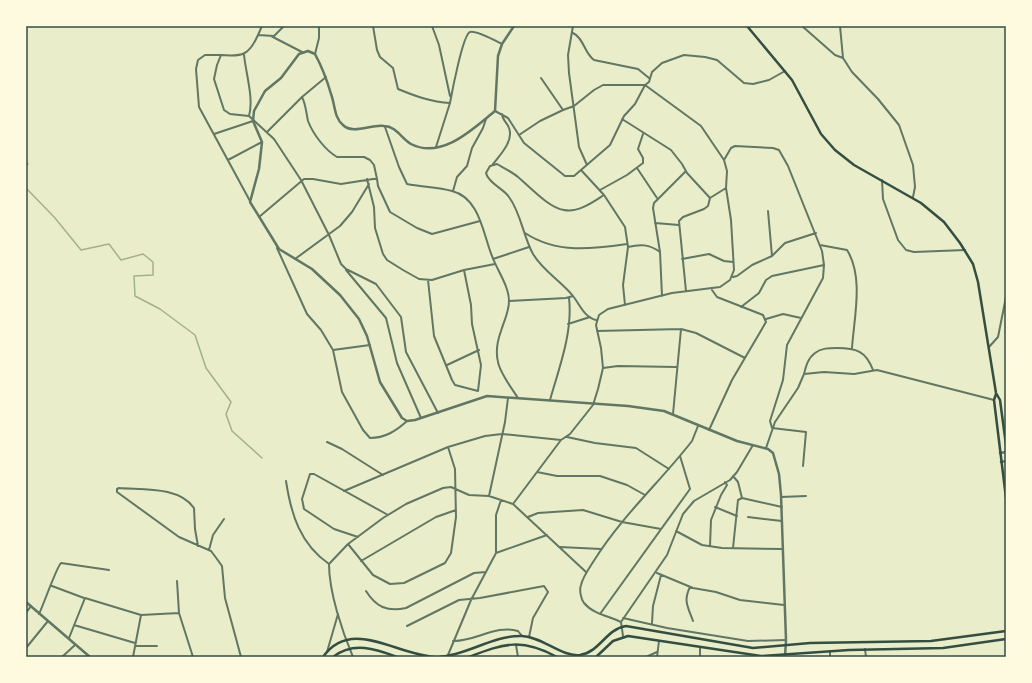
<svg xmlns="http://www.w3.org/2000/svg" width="1032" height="683" font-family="'Source Sans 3',sans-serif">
  <rect width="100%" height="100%" fill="#e9edc9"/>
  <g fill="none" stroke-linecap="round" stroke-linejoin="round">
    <!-- stream -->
    <path stroke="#a3b18a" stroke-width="1.5" d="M26 160 28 164 26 166
      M26 188 55 218 81 250 109 244 121 260 143 254 153 262V275L134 276 135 296 160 309 195 335 206 368 231 402 226 414 232 431 262 458"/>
    <!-- minor -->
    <path stroke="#617663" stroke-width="2" d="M284 26 274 36 258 35C249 55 243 57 221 55L217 65 214 79 224 110 230 114 249 116 274 139 301 180 329 235 341 264 346 269 376 284 401 317 406 352 438 413
      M373 26 377 50 380 57 393 68 398 89C415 96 431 102 450 103 452 92 463 34 470 32 476 30 496 41 502 44
      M432 26 439 45 450 96
      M573 26 568 55 569 73 579 147 587 165
      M802 26 835 55 843 58
      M840 26 843 58 852 72 878 99 899 125 913 165 915 187 913 197
      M573 33C584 38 584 53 594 60L638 69 649 78
      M258 35 262 26
      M271 36 302 52
      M315 54 319 38V26
      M221 55H205L198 60 196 69 199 107 250 201
      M244 55C246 74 254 99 249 116
      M302 97C306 105 306 112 308 121 313 134 325 150 337 157H364L370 160 374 165 377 179
      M495 111 508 118 524 143 565 176H574L610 145 624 116 635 104 645 85 649 82 652 72 662 63 684 55 705 57 717 60 744 83 753 84 769 80 785 71
      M622 119 671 150 682 164 687 173 710 198
      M385 127 399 167 407 184C422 187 438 187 452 191 480 198 483 234 492 256 497 270 509 286 509 301 509 312 504 321 501 331 490 361 502 374 518 398
      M267 132 302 97 326 77
      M214 134 253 121
      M519 135 540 121 563 110
      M436 147 450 103
      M228 160 262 142
      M724 160 731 148 735 146 773 148 779 150 788 166 822 251 824 265 823 278 787 345 783 380 770 421 772 428 806 432 803 466
      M493 164C500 155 514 141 509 128 507 122 502 120 502 114
      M637 168 657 198
      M581 170 604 195 625 227 628 247 623 285 625 305
      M367 179 374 207 375 228 383 254 387 260 403 270 419 279 432 280 464 270 495 264
      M882 180 883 199 898 240 906 250 914 252 965 250
      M600 190 627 175 643 163V158L638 149 643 134
      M453 191 457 177 467 166 472 148 483 128 486 119
      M768 211 772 256
      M259 217 304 179H313L341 184 373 179H377L378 186 390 212 417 228 432 234 480 221
      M655 223 679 225
      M525 233C557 254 592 249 627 244
      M820 245 847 250C864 277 854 318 852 348
      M628 247C640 244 649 244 660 252L662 296
      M277 248 307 314 321 330 333 350 342 392 363 430 370 438C385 438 396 431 407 421
      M660 252 653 208 654 203 686 171
      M295 259 340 226 352 212 369 184
      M493 259 529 247
      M682 259 709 254 724 261 733 262
      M346 270 386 318 397 363 421 418
      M733 277 737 276 752 265 772 256 785 243 816 233
      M428 280 434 336 452 380 455 385 478 391 481 365 472 324 471 305 464 270
      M686 291 679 221 683 217 704 209 708 206 710 198 726 188
      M509 301 566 298 573 296
      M741 307 759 293 766 280 772 276 824 265
      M766 319 783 314 801 318
      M596 320C584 317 580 305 573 296 561 281 543 271 533 254 523 236 521 213 509 197 504 189 488 183 486 173L490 166 497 164C504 168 512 172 518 177 530 187 549 208 564 210 578 213 593 202 604 195
      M568 324 590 317
      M597 331 681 329 696 333 745 358
      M989 347 998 337 1006 297
      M333 350 370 345
      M447 365 479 350
      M603 368 618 366 676 367
      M804 374C806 366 808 358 815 353 821 348 829 348 837 348 856 348 866 351 873 370
      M508 398 505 422 489 496 513 504 586 572
      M550 400C559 368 573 332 569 298
      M673 414 681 329
      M698 426 692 441C661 481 622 516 595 559 590 567 583 576 581 585 579 590 581 599 584 603 593 614 609 616 621 622L667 555 683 514 694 501 730 480 737 472 753 445
      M709 430 732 380 766 322 763 315 717 297 712 290
      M567 437 595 443 636 448 669 469
      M327 442 342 449 383 475
      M766 448 775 422 798 388 804 374 824 372 854 374 877 370 994 400
      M537 472 557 476H600L627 485 645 495
      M733 476 738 482 742 498 782 507
      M286 481C291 514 300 544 329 564
      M344 491 448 447 485 436 502 434 561 440
      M781 497 806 496
      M513 504 561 440 570 434 593 405 598 389 603 368 601 348 596 325 599 315 608 309 672 293 720 287 730 280 734 270 731 220 726 188 727 171 724 160 701 126 645 85H603L594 90 574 106 563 110 541 78
      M715 507 737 516
      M528 517 538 513 583 510 622 522 661 529
      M748 517 782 521
      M676 531 702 545 722 548 783 549
      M358 537 334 529 304 509 302 499 310 474H314L388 515
      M348 544 373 575 390 584 404 583 445 563 451 553 456 517 455 469 448 447
      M198 546 195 529 194 508C179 486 142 490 119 488L117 489V492L179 537 211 551 217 559 222 566 225 598 241 657
      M710 546 711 520 721 495 727 485 725 482
      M560 547 601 549
      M733 548 738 500 742 498
      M209 550 213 535 224 519
      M496 553 547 535
      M361 561 436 517 456 510
      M657 573 693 588 716 592 740 600 784 605
      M177 581 179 613 193 657
      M52 586 84 598
      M690 587C683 601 688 607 693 621
      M366 591C376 607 387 612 406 608L474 573 486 572
      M26 613 31 606
      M39 614C43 606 57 566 61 563L109 570
      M600 614 690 489 680 456
      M141 615 179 613
      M623 618 667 628 748 641 786 640
      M621 622 623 636
      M652 623 653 606 661 575
      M74 625 135 643
      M407 626 459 600 480 598 544 586 548 592 533 618 529 637
      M69 638 85 598 141 615 133 657
      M453 641C474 642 497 624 518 631L522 636
      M516 645 518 657
      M135 646H157
      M26 648 48 621
      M865 649 866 657
      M327 652 338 614
      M448 655 471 600 496 553V515L501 500
      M62 657 75 645
      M353 657C342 631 329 592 329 564L348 544 383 518 406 504 443 488 451 487 469 495 489 496
      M646 657 657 652
      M657 657 659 641
      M700 657V647
      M830 657V651"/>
    <!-- tertiary -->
    <path stroke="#617663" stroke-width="2.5" d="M514 26 502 44 498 56 495 111C474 128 442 160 411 144 402 139 396 126 384 126 371 124 353 135 343 125 334 118 335 104 331 94 327 80 322 67 315 54L308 51 299 54 281 78 265 91 254 111 253 121 262 142 259 169 250 202 279 249 312 269 340 295 359 319 367 336 380 382 402 418 407 421 415 420 487 396 628 406 664 411 737 441 768 449 773 453 779 474 781 495 786 640 785 657
      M1000 453 1006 452
      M1001 462 1006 461
      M26 602 90 657"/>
    <!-- secondary -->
    <path stroke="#344e41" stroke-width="2.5" d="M747 26 792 80 821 134 835 150 854 165 921 203 944 222 960 243 973 264 978 282 996 393 1000 400 1006 445
      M996 394 994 400 1006 498
      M323 657C351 617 396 655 435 657
      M333 657C353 641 376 649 397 657
      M439 657C468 655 493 635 522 636 543 637 561 657 580 655 600 652 606 629 626 626L753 648 810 643 931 641 1006 631
      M469 657C505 643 522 638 557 657
      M596 657 613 641 628 636 761 656 849 650 943 648 1006 639"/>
  </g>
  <!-- border -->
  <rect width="1032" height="683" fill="none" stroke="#fefae0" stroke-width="54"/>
  <rect x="27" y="27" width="978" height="629" fill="none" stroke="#344e41" stroke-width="1.5"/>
</svg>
